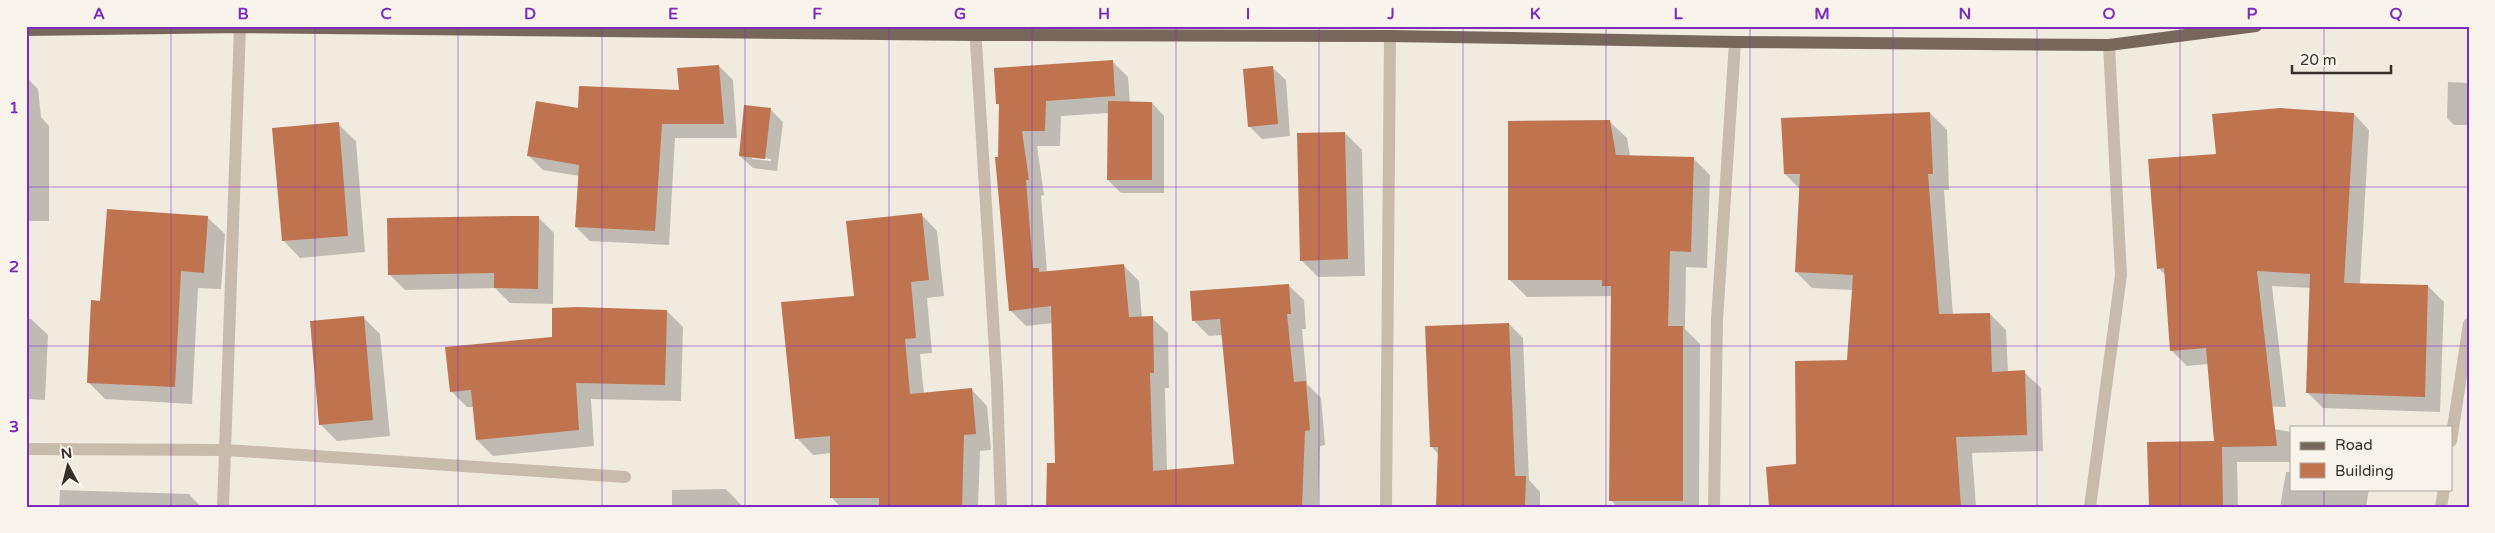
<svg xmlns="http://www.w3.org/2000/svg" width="2495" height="533" font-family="'Varela Round',sans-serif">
  <rect width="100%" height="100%" fill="#f1eadf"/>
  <!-- shadow -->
  <path fill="#0003" fill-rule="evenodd" d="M1113 62 1128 77 1130 103H1152L1164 116V193H1121L1108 180 1109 113 1061 116 1060 146H1037L1044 195 1041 196 1047 272 1124 266 1139 281 1142 318H1152L1168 333 1169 388H1165L1167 471 1235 465 1223 335 1209 336 1194 321 1288 285 1304 300 1306 329H1302L1307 384 1321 398 1325 445 1320 446 1318 507H1048L1056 464 1053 323 1026 326 1010 310 999 158 1001 107 998 104Z
    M719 66 733 80 737 138H675L669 245 590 241 576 227 579 176 543 170 529 156 580 109 680 91Z
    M1273 68 1286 80 1290 136 1262 139 1249 126Z
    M26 77 38 89 41 117 49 126V221H26Z
    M2448 82 2469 83V125H2454L2447 118Z
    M770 109 783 122 777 171 753 168 740 156ZM752 157 771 159V161L752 159Z
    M1930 113 1947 130 1949 190H1944L1953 315 1990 314 2006 330 2008 372H2024L2041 388 2043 451 1972 453 1976 507H1771L1797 465 1849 362 1853 290 1812 288 1796 272 1800 189 1785 174Z
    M2354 114 2369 130 2360 284 2428 286 2444 302 2440 412 2323 408 2308 393 2311 288 2272 286 2286 407 2226 405 2208 364 2187 366 2171 350 2165 275 2159 268 2217 155Z
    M1610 122 1627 138 1630 156 1693 158 1710 175 1707 268 1686 267 1685 329 1700 344 1699 507H1617L1611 500 1612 296 1527 297 1510 280Z
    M338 124 356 141 365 252 300 258 283 240Z
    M1345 133 1362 150 1365 276 1318 277 1301 260Z
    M921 214 937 231 944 296 927 298 932 353 920 354 924 394 971 389 987 406 991 450 980 451 978 507H841L831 497V453L813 455 797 438 855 297Z
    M207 217 225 234 221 289 198 288 192 404 105 399 88 382 102 302Z
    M538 217 554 233 553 304 510 303 495 288 405 290 390 275Z
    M667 311 683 327 681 401 591 399 594 446 493 456 477 440 474 407H467L451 391 554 338Z
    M363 317 380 334 390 436 337 441 320 424Z
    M26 318 31 319 48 335 45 400 26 399Z
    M1509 324 1523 338 1529 480 1540 492V507H1437L1439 455 1431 446Z
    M2213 418 2291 432V462H2237L2238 507H2150L2215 442Z
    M2286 472H2291V489H2369L2366 507H2280Z
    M726 489 743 507H672V490Z
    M60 490 189 494 201 507H59Z"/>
  <!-- building -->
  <path fill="#bf744f" d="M1113 60 1115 96 1046 101 1045 131H1022L1029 180H1026L1033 268H1039V272L1124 264 1129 317 1153 316 1154 373H1150L1153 471 1234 464 1220 319 1192 321 1190 291 1289 284 1291 314H1287L1294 382 1306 381 1310 430 1305 431 1302 507H1046L1047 463H1055L1051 306 1009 311 995 157H998L999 104H996L994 68Z
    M719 65 724 124H662L655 231 575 227 579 165 527 156 536 101 578 108 579 86 679 90 677 68Z
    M1273 66 1278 124 1248 127 1243 69Z
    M1108 101 1152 102V180H1107Z
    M744 105 771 108 765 159 739 156Z
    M2280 108 2354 113 2344 283 2428 285 2425 397 2306 393 2310 274 2257 271 2277 446 2222 447 2223 507H2149L2147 442 2214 441 2206 348 2170 351 2164 268 2157 269 2148 159 2216 154 2212 114Z
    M1930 112 1933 174H1928L1939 314 1990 313 1992 372 2025 370 2027 435 1956 437 1961 507H1769L1766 467 1796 464 1795 361 1847 360 1853 275 1795 272 1800 174H1784L1781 118Z
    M1610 120 1616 155 1694 157 1691 252 1670 251 1668 326H1683V501H1609L1611 286H1602V280H1508V121Z
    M339 122 348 236 282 241 272 128Z
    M1345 132 1348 259 1300 261 1297 133Z
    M107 209 208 216 204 273 181 271 175 387 87 383 91 300 100 301Z
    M922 213 929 280 911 282 916 338 905 339 910 394 972 388 976 434 964 435 962 507H879V498H830V436L795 439 781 302 854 296 846 221Z
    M510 216H539L538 289 494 288V273L388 275 387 218Z
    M578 307 667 310 665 385 576 383 579 430 476 440 471 390 450 392 445 347 552 337V308Z
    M364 316 373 420 319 425 310 321Z
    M1509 323 1515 476H1526L1525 507H1436L1438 447H1430L1425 326Z"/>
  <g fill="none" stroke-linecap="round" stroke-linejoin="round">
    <!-- street -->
    <path stroke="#c9bbab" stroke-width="12" d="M975 26 997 384 1001 507
      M2451 441 2469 324
      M26 449 227 450 625 477
      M223 507 240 27
      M1386 507 1390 36
      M1714 507 1717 320 1735 42
      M2090 507 2121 275 2109 45
      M2441 507 2444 489"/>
    <!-- primary -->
    <path stroke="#78685c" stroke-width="12" d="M26 30 240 27 975 35 1390 36 1735 42 2109 45 2256 26"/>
  </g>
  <!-- grid -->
  <path fill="none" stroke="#7b2cbf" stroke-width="1" stroke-opacity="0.55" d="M171 26V507M315 26V507M458 26V507M602 26V507M745 26V507M889 26V507M1032 26V507M1176 26V507M1319 26V507M1463 26V507M1606 26V507M1750 26V507M1893 26V507M2037 26V507M2180 26V507M2324 26V427M26 187H2469M26 346H2469M2324 489V507"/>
  <!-- border -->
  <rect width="2495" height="533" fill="none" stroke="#f9f4eb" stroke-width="55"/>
  <!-- legend -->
  <rect x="2290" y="426" width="162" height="65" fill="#f9f4eb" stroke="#aba59e"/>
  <rect x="2300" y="442" width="25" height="8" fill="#78685c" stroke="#aba59e"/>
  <text x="2335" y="450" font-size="15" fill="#372f2a">Road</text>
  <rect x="2300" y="463" width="25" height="15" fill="#bf744f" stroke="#aba59e"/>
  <text x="2335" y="476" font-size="15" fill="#372f2a">Building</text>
  <!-- north arrow -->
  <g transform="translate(68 466) rotate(353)" stroke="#f9f4eb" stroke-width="4" paint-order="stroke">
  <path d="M0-4L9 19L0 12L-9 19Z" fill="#372f2a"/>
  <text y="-8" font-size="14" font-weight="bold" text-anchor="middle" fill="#372f2a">N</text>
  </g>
  <!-- scale -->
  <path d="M2292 65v8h99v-8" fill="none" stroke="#372f2a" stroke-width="2.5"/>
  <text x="2300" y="65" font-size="15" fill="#372f2a" stroke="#f9f4eb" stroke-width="4" paint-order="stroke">20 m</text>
  <rect x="28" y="28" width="2440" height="478" fill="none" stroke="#7b2cbf" stroke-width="2"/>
  <g font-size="16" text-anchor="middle" font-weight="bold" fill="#7b2cbf">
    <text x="99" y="19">A</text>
    <text x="243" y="19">B</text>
    <text x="386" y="19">C</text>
    <text x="530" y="19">D</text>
    <text x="673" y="19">E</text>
    <text x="817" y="19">F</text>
    <text x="960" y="19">G</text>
    <text x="1104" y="19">H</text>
    <text x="1248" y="19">I</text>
    <text x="1391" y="19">J</text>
    <text x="1535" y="19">K</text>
    <text x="1678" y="19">L</text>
    <text x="1822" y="19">M</text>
    <text x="1965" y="19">N</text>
    <text x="2109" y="19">O</text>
    <text x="2252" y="19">P</text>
    <text x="2396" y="19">Q</text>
    <text x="14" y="113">1</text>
    <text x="14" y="272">2</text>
    <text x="14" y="432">3</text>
  </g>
</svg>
